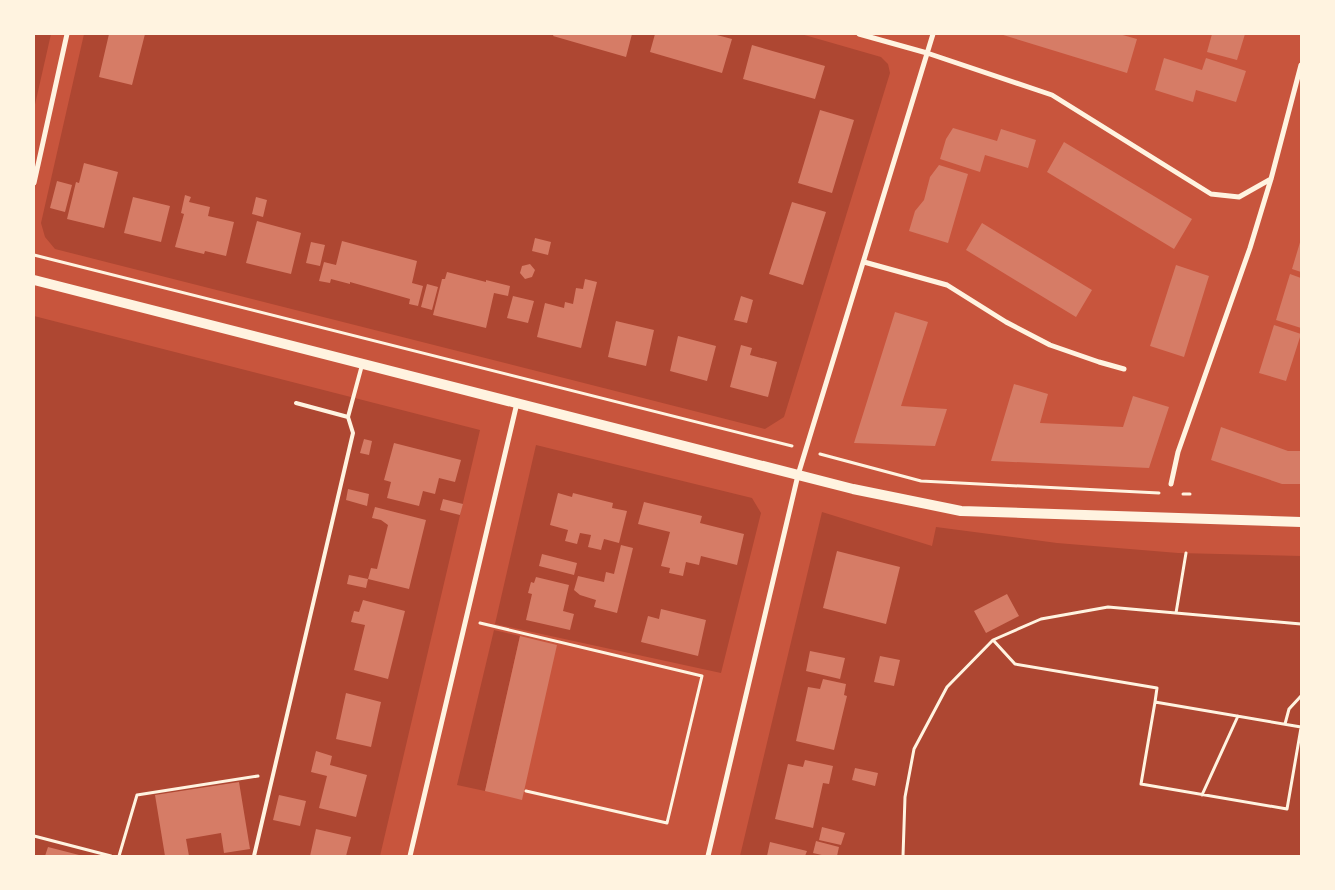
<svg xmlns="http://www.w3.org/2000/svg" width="1335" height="890" font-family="Raleway,sans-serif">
  <rect width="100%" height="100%" fill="#c8553d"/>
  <!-- green -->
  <path fill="#ae4732" d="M34 34H51L34 109Z
    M84 34H801L881 57 888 64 890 73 784 417 765 429 55 249 45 237 41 223Z
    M34 316 480 430 380 856H34Z
    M536 445 752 498 761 513 721 673 495 624Z
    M822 512 932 546 936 527 1057 543 1178 553 1301 556V856H740Z
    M494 630 520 636 485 791 457 785Z"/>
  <!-- building -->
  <path fill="#d67c66" d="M109 34H145L132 85 99 77Z
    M554 34H632L626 57 553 36Z
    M655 34H713L732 39 722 73 650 52Z
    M1000 34H1119L1137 39 1127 73Z
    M1212 34H1245L1237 60 1207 52Z
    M752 45 825 66 815 99 743 79Z
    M1164 58 1202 70 1206 58 1246 71 1236 102 1196 90 1193 102 1155 90Z
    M820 110 854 120 832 193 798 183Z
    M953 128 997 141 1001 129 1036 140 1028 168 985 155 980 172 940 159 946 139Z
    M1064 142 1192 219 1174 249 1047 172Z
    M84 163 118 172 104 228 67 219 76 182 79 183Z
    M939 165 968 174 948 243 909 231 915 211 924 200 930 177Z
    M57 181 72 185 65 212 50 208Z
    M185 195 191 197 189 202 210 207 208 216 234 222 226 256 205 251 204 254 175 247 184 214 181 213Z
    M133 197 170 206 161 242 124 233Z
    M256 197 267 200 263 217 252 214Z
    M792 202 826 212 803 285 769 274Z
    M257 221 301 233 291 274 246 263Z
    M982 223 1092 290 1076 317 966 250Z
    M535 238 551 242 548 255 532 251Z
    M1301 239V272L1292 269Z
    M342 241 417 261 412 283 423 286 418 306 409 304 410 299 350 282V284L331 279 330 283 319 281 324 262 336 265Z
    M311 242 325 245 320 266 306 263Z
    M530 264 535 270 532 277 525 279 520 273 522 266Z
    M1176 265 1209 276 1184 357 1150 346Z
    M447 272 486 282V280L510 286 508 296 494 293 486 328 433 315 442 279H445Z
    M1290 274 1301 278V328L1276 320Z
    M585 279 597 282 581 348 537 337 545 303 564 308 565 302 573 304 576 288 583 289Z
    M427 284 438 287 432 310 421 307Z
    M513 296 534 301 528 323 507 318Z
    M741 296 753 300 747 323 734 320Z
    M895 312 928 322 901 406 947 409 935 446 854 443Z
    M616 321 654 330 646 366 608 357Z
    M1274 325 1301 334 1286 381 1259 373Z
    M678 336 716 346 707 381 670 371Z
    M741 345 752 348 750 355 777 362 768 397 730 387Z
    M1014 384 1048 394 1040 423 1123 427 1133 396 1169 407 1149 468 991 461Z
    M1221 427 1288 451H1301V484H1282L1211 460Z
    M364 439 372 441 369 455 360 453Z
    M394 443 461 460 455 482 439 478 435 494 423 491 419 506 387 498 391 482 384 480Z
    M348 489 369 494 367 506 346 500Z
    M558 493 572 497 573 493 613 503 612 508 627 511 619 543 604 539 601 550 588 547 591 535 580 533 577 544 565 541 568 530 550 525Z
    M443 499 463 504 460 515 440 510Z
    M644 502 702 516 700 523 744 534 737 565 701 556 699 565 686 562 683 576 669 573 670 568 661 566 670 532 638 524Z
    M375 507 426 520 409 589 368 579 371 568 377 569 388 525 381 520 372 518Z
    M621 545 633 548 617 613 594 607 596 600 580 595 574 590 578 576 604 582 606 572 614 574Z
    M837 551 900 567 886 624 823 608Z
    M542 554 577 563 574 575 539 566Z
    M349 575 368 579 366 588 347 584Z
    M536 577 569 585 563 611 574 614 570 630 526 620 532 594 528 593 531 582 534 583Z
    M1007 594 1019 616 986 633 974 611Z
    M363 600 405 611 388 679 354 670 365 625 351 622 354 611 359 612Z
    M661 609 706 620 698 656 641 642 648 616 659 619Z
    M520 636 557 645 522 800 485 791Z
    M810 651 845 658 840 679 806 671Z
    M880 656 900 660 894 686 874 682Z
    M823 679 846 684 844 695 847 696 834 750 796 741 808 687 820 689Z
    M346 693 381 702 371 747 336 739Z
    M316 751 332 756 330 765 367 775 356 817 319 808 327 776 311 772Z
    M805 760 833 766 829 784 823 783 813 828 775 819 788 764 803 767Z
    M855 768 878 773 875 786 852 780Z
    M239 782 250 849 224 853 221 833 186 839 189 856H165L155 795Z
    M279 795 306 801 300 826 273 820Z
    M822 827 845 833 841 845 819 840Z
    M316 829 351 837 346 856H310Z
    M816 841 839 847 837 856H826L813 853Z
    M770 842 807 851 805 856H767Z
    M48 847 83 856H45Z"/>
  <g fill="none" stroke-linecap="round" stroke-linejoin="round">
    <!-- path -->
    <path stroke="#fff3e0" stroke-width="3" d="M34 255 792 446
      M820 454 921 481 1159 493
      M1183 494H1190
      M1176 613 1186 553
      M480 623 702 676 667 823 526 791
      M993 640 1015 664 1157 688 1155 702
      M1285 724 1289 709 1301 696
      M1301 727 1155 702 1141 784 1287 809 1301 728
      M1202 795 1238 716
      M34 836 111 856
      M119 856 137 795 258 776
      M903 856 905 797 914 749 947 687 993 640 1041 619 1108 607 1301 624"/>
    <!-- service -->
    <path stroke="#fff3e0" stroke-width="4" d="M296 403 348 417 362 365
      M254 856 353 433 348 417"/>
    <!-- minor -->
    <path stroke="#fff3e0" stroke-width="5" d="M859 34 927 53 1052 95 1211 194 1239 197 1271 179
      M34 183 67 34
      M864 262 947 285 1006 322 1050 345 1099 362 1124 369
      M1171 484 1178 452 1250 248 1271 179 1301 65
      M410 856 517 403
      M708 856 798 475 933 34"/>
    <!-- secondary -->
    <path stroke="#fff3e0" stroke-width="10" d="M34 280 853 489 961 511 1301 522"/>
  </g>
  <!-- border -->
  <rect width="1335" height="890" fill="none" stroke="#fff3e0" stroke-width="70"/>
</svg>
